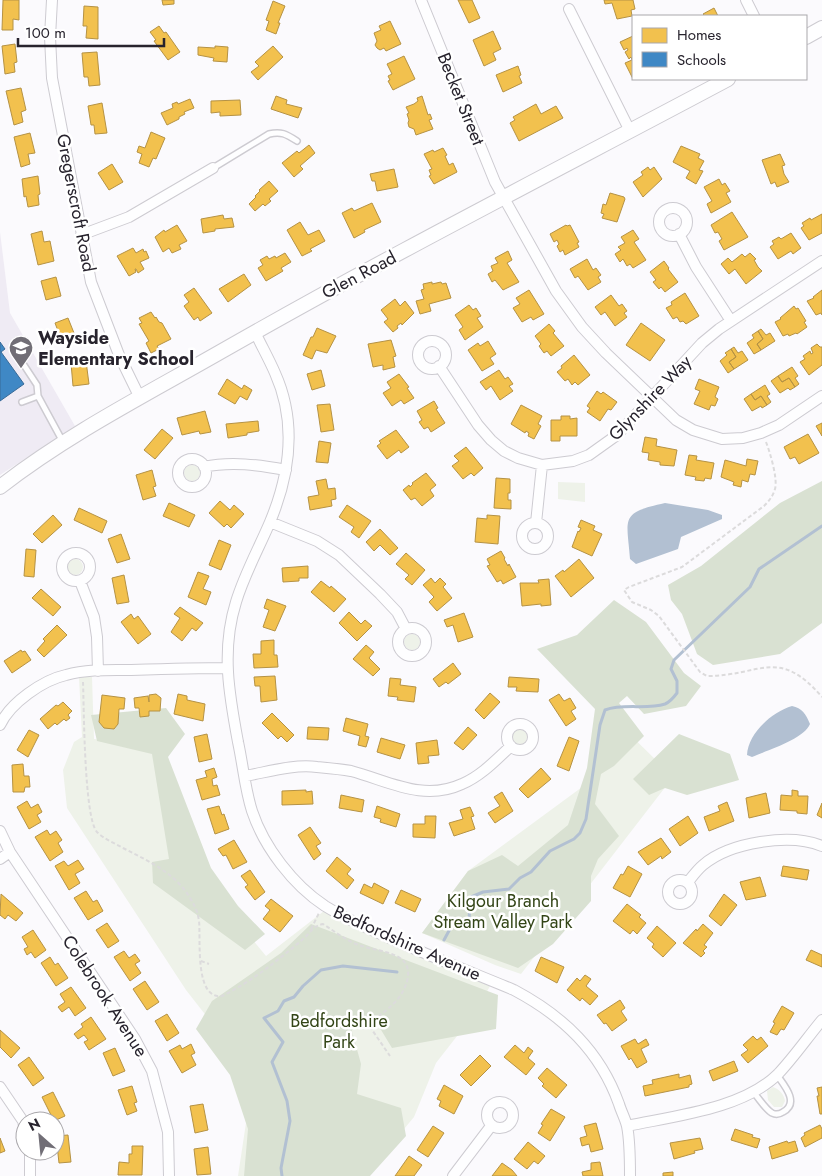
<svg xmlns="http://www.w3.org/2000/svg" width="822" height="1176" font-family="Jost,sans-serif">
  <rect width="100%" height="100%" fill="#fbfafd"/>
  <!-- built -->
  <path fill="#efebf4" d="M0 232 10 313 75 426 0 475Z"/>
  <!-- green -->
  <path fill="#eef2e9" d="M184 473a8 8 0 1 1 16 0a8 8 0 1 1-16 0Z
    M558 482 585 483V502L558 499Z
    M67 567a8 8 0 1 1 16 0a8 8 0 1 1-16 0Z
    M404 642a8 8 0 1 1 16 0a8 8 0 1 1-16 0Z
    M79 677H92L94 739 158 745 179 812 237 921 266 956 324 911 339 921 490 986 475 1013 436 1063 414 1117 365 1176H238L246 1123 236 1069 211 1022 186 990 67 808 63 770 74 742 82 737Z
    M606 711 660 764 670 781 521 974 495 965 422 933 468 871 593 779Z
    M511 737a8 8 0 1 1 16 0a8 8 0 1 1-16 0Z
    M773 1087C779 1089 784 1094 785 1101L782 1107H774L768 1100 767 1091Z"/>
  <!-- forest -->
  <path fill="#d9e1d2" d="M822 481V623L780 654 713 665 697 654 682 614 671 600 668 585 701 566 780 503Z
    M614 600 646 622 684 673 701 686 686 706 644 714 627 696 619 703 644 736 614 766 601 774 595 804 619 836 598 859 591 876V901L553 944 518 968 422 933 468 871 502 855 518 866 568 825 587 768 595 709 537 649 577 635Z
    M166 708 185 734 168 757 211 868 238 906 265 934 245 950 153 883 152 862 169 859 152 754 97 741 91 715Z
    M679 734 730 754 739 780 687 795 665 788 649 795 633 779Z
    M311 924 498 995 496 1029 392 1048 372 1015 350 1024 361 1064 357 1094 401 1108 406 1136 370 1176H244L248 1129 230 1075 196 1029 212 1001 281 953Z"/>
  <!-- water -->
  <path fill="#b2c0d2" d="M665 503 708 510 722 515V519L681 537 678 549 636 564 630 559C627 518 619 513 665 503Z
    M792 706C802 708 806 714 810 724 804 739 768 750 752 757L747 755C748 733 772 712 792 706Z"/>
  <!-- homes -->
  <path fill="#f2c14e" stroke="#b59244" d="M3 0H19V20L13 19V30H2Z
    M162 0H174V4L163 5Z
    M458 0H472L480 18 469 23Z
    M604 0H633L635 9 631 10 632 16 617 19 612 3 605 4Z
    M273 1 285 6 278 23H280L276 34 266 30 269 21 266 20Z
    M84 6 98 7V39L86 38 87 26H83Z
    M714 8 718 16H705L703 14Z
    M390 21 401 44 386 51 384 48 380 50 377 48 375 45 377 41 374 33 381 30 379 26Z
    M159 26 164 33 166 32 180 52 168 60 154 41 156 40 150 32Z
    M493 31 501 49 493 53 496 60 484 66 473 40Z
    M633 36 634 79H633L625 63 632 60 631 57 629 59 625 52 628 50 627 48 624 50 620 42Z
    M15 44 17 62 14 63 15 72 5 74 2 46Z
    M215 46 228 47 227 62 213 61 214 58 198 55V47L215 48Z
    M273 46 283 57 258 80 251 72 259 66 255 62Z
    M97 52 100 85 89 86 88 77H84L82 53Z
    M404 56 415 79 393 90 388 81 390 80 388 76 392 74 387 64Z
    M518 66 521 75 519 76 522 83 503 92 496 75Z
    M21 88 26 110 21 112 23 122 14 125 6 91Z
    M276 96 287 100 286 104 302 108 298 118 271 109Z
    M422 96 428 115 430 114 432 119 429 120 433 129 416 135 414 129 409 127 408 123 409 120 407 114 409 113 406 107 414 104 418 101 417 98Z
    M190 99 194 108 184 112 185 114 179 117V119L167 125 161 113 173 108 172 104 177 102 178 104Z
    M240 100 241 115 220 116V112L211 113V101Z
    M102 103 107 133 95 134 94 125H91L88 106Z
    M536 104 541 114 556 106 563 118 519 141 510 123 515 120 513 117Z
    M151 132 165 138 156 159 153 158 149 167 139 163 142 154 137 152 139 146 145 148Z
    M30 133 35 153 28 154 30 164 21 167 14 137Z
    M309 145 315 153 300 166 303 169 294 177 282 163 297 151 299 153Z
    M681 146 700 154 698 158 704 161 699 170 703 171 696 184 686 178 690 171 673 162Z
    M443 148 447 155 445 156 449 165 453 163 457 172 434 184 429 176 431 175 429 170 432 169 424 154 433 150 434 152Z
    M780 154 785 165 782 166 784 174 789 182 777 187 775 182 771 184 762 160Z
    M112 164 123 182 109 190 98 173Z
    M648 167 650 170 654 167 662 179 643 197 633 182 643 175 641 172Z
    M394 169 398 187 377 191 375 181H372L370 174Z
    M38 176 40 194 38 195 39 205 28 207 26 196 24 197 22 179Z
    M719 179 722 185 725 183 730 191 726 193 731 202 711 213 707 204 712 201 704 187Z
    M269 181 278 191 269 199 271 201 265 206 263 204 255 211 249 204 256 197 255 196 260 191 259 190Z
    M610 193 624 197 625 199 617 222 602 218 604 214 601 213 603 204 606 205Z
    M372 203 381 222 364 230 365 232 354 238 342 213 352 208 354 211Z
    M732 212 748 237 724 250 719 241 722 239 718 232 715 233 711 225Z
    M822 214V233L809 240 801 228 804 226 802 223 810 218 811 220Z
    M223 215 224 219 232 218 234 227 215 229V231L203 233 201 219Z
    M300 222 308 235 319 230 325 241 310 249 312 251 302 256 287 230Z
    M177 225 187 241 179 245 181 249 172 253 169 248 163 252 155 237 164 230 165 232Z
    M566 225 567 226 570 225 579 242 577 243 579 247 565 255 563 250 560 252 557 246 559 244 557 240 554 242 550 234Z
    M633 230 639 239 634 242 646 260 633 268 630 264 627 266 623 259 620 262 615 254 621 250 618 247 625 243 621 237Z
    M42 231 44 242 50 241 54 261 38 265 31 234Z
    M791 233 801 248 793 254 791 251 778 259 770 247 774 244 772 241 779 237 781 239Z
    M133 248 136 253 143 249 144 252 146 251 149 258 140 262 144 269 138 273 136 269H135L136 272 129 276 117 256Z
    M508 251 512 260 507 263 519 282 503 290 495 280 492 282 488 274 493 271 491 266 498 263 495 258Z
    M285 253 291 262 281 268 283 271 266 281 258 268 263 265 260 260 267 256 269 259 275 256 276 258Z
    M750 253 756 259 754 260 758 267 762 271 746 284 735 269 729 274 721 264 728 258 732 262 742 254 745 257Z
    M587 259 593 270 596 268 601 275 598 277 601 282 588 290 578 276 575 278 570 269Z
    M664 261 669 268 668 269 678 282 665 292 661 287 659 289 653 282 656 280 650 272Z
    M244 274 251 285 228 302 219 289Z
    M56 277 61 296 46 300 41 281Z
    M432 282V284L441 282 442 284 446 283 451 298 429 304 431 311 420 314 416 301 424 299 421 290 424 289 423 284Z
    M194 288 212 313 200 321 198 317 194 320 184 306 189 302 184 295Z
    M529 290 544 314 533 320 531 317 522 322 513 308 520 304 516 298Z
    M822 290V315L821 313 816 315 807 301 814 298 813 297Z
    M685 293 699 316 686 324 683 321 680 322 677 317 673 319 666 308 672 305 671 302Z
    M611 295 619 306 622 304 627 311 624 313 627 317 615 326 605 312 601 315 595 307Z
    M395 299 400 306 405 301 414 313 402 325 401 323 397 326 398 328 393 332 384 322 388 319 381 310Z
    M469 305 473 310 476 308 481 316 477 318 483 327 465 340 459 330 463 327 455 315Z
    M794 306 796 309 798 308 806 321 804 322 807 327 797 334 796 333 789 336 788 334 783 336 775 322 781 319 780 318Z
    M151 312 155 318 156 317 159 322 162 323 171 339 157 346 159 349 151 353 146 343 149 341 139 324 142 323 139 318Z
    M68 318 76 338 63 344 55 323Z
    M641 323 665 340 650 361 626 345Z
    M549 324 555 331 553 333 564 346 551 356 547 351 544 353 539 346 541 344 535 336Z
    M317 328 336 336 327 353 316 350 312 359 303 355 311 337H313Z
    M761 329 766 335 770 333 775 341 761 350 757 344 763 339 758 331Z
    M758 331 763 339 757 344 761 350 754 354 747 343 754 338 752 335Z
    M391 340 396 356 393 357 395 367 383 370V365L373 367 368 344Z
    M488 341 496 354 490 358 494 364 482 371 468 350 478 343 480 346Z
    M817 344 820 347H822V365L809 375 800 362 805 359 803 356 810 351 811 354 813 353 811 348Z
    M734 347 738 353 742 351 748 360 734 369 729 362 736 357 731 349Z
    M731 349 736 357 729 362 734 369 728 373 720 361 727 355 725 353Z
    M574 355 590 375 578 385 575 382 572 385 568 379 565 381 557 372 562 368 561 366Z
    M86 361 89 384 73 386 71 363Z
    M792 367 798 376 795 378 799 384 795 387 789 378 782 382 778 376Z
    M321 370 325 386 312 390 307 374Z
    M499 370 505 379 508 377 513 384 509 386 513 391 500 400 491 386 486 390 480 382Z
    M399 374 409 387 407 388 414 398 404 404 401 400 392 406 383 393 391 388 387 382Z
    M778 376 782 382 789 378 795 387 790 390 788 388 780 393 771 381Z
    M227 379 242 389 244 385 252 390 247 400 240 396 235 404 218 394Z
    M699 379 719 387 715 397 718 399 715 406 711 405 709 410 694 404 700 391 695 389Z
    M765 385 770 394 767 396 771 402 767 405 761 396 755 400 751 394Z
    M597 391 601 394 603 392 617 402 611 410 608 409 600 421 587 412 590 408 587 406Z
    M751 394 755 400 761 396 767 405 762 408 761 406 752 411 744 399Z
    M434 401 438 408 436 409 445 423 431 432 428 427 424 429 419 422 422 420 417 411Z
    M330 404 334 430 321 432 317 405Z
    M521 405 542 416 538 424 541 426 534 439 528 436 529 433 526 431 525 433 511 424Z
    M205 411 211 432 200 434 199 431 182 435 177 418Z
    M561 416H570V419L577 418V436H560V441H551V420H561Z
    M258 421 259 431 247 433V435L228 438 226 424Z
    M822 423V436L816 426Z
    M162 429 173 438 155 459 144 450Z
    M396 430 409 447 401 453 399 450 387 459 377 446 381 443 379 441Z
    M808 434 819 453 799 464 795 457 790 459 784 447Z
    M645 437 657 439 656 446 677 450 674 466 660 465V462L648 460 649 453 642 452Z
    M319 441 331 443 328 463 316 462Z
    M466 447 483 468 474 476 471 473 463 479 452 466 459 461 454 456Z
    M689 455 697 456 696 460 714 463 711 479 705 478 704 481 695 480 696 477 685 475Z
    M747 459 758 461 755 475 750 474 748 482 742 480 741 487 733 485 734 482 721 477 725 460 746 466Z
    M152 470 156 486 153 487 156 496 143 500 136 475Z
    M426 473 436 485 430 490 434 496 422 506 415 498 411 500 403 490 409 485 410 487 413 484 412 483Z
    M496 478 510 479V493H508V500H511V509L494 508Z
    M326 479 328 489 335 488 336 499 331 500 332 506 310 510 308 497 319 495 316 481Z
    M220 501 230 510 234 505 244 514 231 528 227 524 224 527 209 513Z
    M169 503 195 515 189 527 163 516Z
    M347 505 371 521 359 538 351 532 354 527 339 517Z
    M79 508 107 521 102 533 74 520Z
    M53 515 62 525 42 543 33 534Z
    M487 515 500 516 498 544 475 542 477 518 487 519Z
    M581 520 595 526 593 530 602 534 592 556 572 547 578 531 579 532 581 528 578 527Z
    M380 529 398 548 390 555 380 545 374 551 366 542Z
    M121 534 130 559 117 563 108 539Z
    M219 540 231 545 221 570 209 565Z
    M26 549 36 550 34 577 24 576Z
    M501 551 505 558 504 559 508 566 509 564 516 577 503 584 501 580 497 582 487 566 490 565 487 559Z
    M406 553 425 570 412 585 405 579 409 575 396 564Z
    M579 559 594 578 571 597 555 576 563 570 564 572Z
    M308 566V578H299V581L283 582 282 568Z
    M198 572 209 576 203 589 211 592 206 605 188 597Z
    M124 575 129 602 117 604 112 578Z
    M431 578 435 583 440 578 446 584 443 587 452 598 437 611 429 602 434 597 423 585Z
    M549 579 551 605 541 606V604L522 606 520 583H539L538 580Z
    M321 581 330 588 331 586 346 599 334 612 311 592Z
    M41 589 61 607 53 616 32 598Z
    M267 599 286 606 275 631 263 627 269 610 264 608Z
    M180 607 203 623 196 631 192 628 182 641 171 632 180 618 174 614Z
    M349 612 361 624 365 620 372 626 357 641 339 623Z
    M464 613 473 637 458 642 453 625 447 627 444 620Z
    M131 614 134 619 138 616 151 634 138 644 121 622Z
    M57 625 67 635 44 657 37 650 45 641 43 639Z
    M274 640V655H277L278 667 254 668 253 654H261V641Z
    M366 645 374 652 369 658 380 669 373 676 353 659Z
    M21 650 22 652 25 651 31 660 12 673 4 661Z
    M453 663 461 674 448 684 446 682 439 687 433 679Z
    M275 676 277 700 261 702 260 686H255L254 677Z
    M509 677 539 679 538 692 516 691 517 687H508Z
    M390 678 401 679 400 685 416 687 414 702 397 700 398 697 388 696Z
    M490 693 500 702 484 719 475 710Z
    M156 694 161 698 160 711H149V716L140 717 139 708H135L134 698 148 696 149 702V695Z
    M178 694 187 696V700L205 704 203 721 174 714Z
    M559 694 564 701 570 698 576 708 571 711 576 719 566 726 549 700Z
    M102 695 125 698 124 709H119L118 724 114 729 104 728 99 722Z
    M63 702 72 711 68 715 70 718 66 721 64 719 57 725 55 723 48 729 40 719 56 705 58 706Z
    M272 713 294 735 287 742 281 736 278 739 262 723Z
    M346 718 368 724 365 736 369 737 366 747 358 745 360 736 343 731Z
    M308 727 329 728 328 740 307 739Z
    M468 727 477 735 463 750 454 743Z
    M29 730 39 735 28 757 17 750Z
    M207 734 212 759 199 762 194 737Z
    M569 737 579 741 569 771 557 766Z
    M381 738 405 745 400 759 377 752Z
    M437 740 439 755 428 756 429 763 418 764 416 743Z
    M23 764 24 776H29L30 787H25L24 792H13L12 765Z
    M214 768 217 777 212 779 213 786 217 785 220 795 202 800 196 780 207 777 205 771Z
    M541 768 551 779 528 798 519 789Z
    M306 790V792L312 791 313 804 282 805V791Z
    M792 790 798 791V796H808L807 814 797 813V811L780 810 781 795 792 796Z
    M502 792 513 811 495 823 488 813 500 806 494 797Z
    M766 793 770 813 749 818 746 798Z
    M341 795 364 800 362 812 339 808Z
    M27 801 31 808 38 804 42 812 37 815 41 822 29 829 17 807Z
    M727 802 734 821 709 831 704 817 720 811 718 806Z
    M822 803V818L817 815Z
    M219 806 222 815 224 814 229 829 215 834 207 809Z
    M377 806 400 814 396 827 380 822 381 819 374 817Z
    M470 807 474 816 471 817 475 829 454 836 449 823 463 819 460 810Z
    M425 816H436L435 838 413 837V824H425Z
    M688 816 698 833 680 846 669 829Z
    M310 827 321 843 316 846 321 854 314 860 298 835Z
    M47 830 50 835 56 831 62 840 58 843 63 852 50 861 35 837Z
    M661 838 671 852 662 859 661 856 648 865 638 852Z
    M234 840 247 862 233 869 226 855 223 856 218 849Z
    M337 857 351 869 347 874 354 880 347 889 326 871Z
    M78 860 84 869 75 874 80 883 69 890 55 866 64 861 68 866Z
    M628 866 642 874 630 897 613 888 621 874 623 875Z
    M783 866 809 870 807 880 781 876Z
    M250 870 265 892 255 900 245 887 248 885 241 876Z
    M760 877 766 896 746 900 740 882Z
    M374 883 389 891 383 904 360 893 364 884 372 888Z
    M401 890 421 899 415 912 395 903Z
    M86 891 93 902 97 900 103 911 88 920 74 898Z
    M1 894 23 913 16 921 8 915 5 919 0 915Z
    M724 894 737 905 721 926 709 916Z
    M271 899 293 916 280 932 263 919 270 910 265 906Z
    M627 904 641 915 639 917 646 923 637 934 633 930 630 934 613 921Z
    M107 923 119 941 108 948 96 930Z
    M703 924 713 933 704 945 707 947 703 951 705 953 701 957 683 943 696 929 697 931Z
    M657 926 676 943 663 957 652 947 654 944 647 938Z
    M33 930 46 950 35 958 31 952 27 955 24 949 28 947 22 937Z
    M811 950 822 955V967L806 960Z
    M124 951 129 958 135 954 140 961 135 964 141 973 130 981 114 957Z
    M50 957 55 965 58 963 68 978 56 986 41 963Z
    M541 957 564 967 557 983 535 971Z
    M585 975 591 979 586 986 598 996 590 1005 582 998 580 1001 567 990 577 978 580 981Z
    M145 981 159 1002 147 1010 133 989Z
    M71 987 86 1008 75 1016 69 1007 62 1012 58 1007 65 1002 60 994Z
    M620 1000 625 1008 621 1011 627 1020 612 1031 606 1023 604 1024 597 1015Z
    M782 1006 794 1013 784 1030 781 1029 777 1035 770 1032 775 1023 773 1022Z
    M167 1014 179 1033 167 1041 155 1021Z
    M91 1017 106 1039 89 1050 84 1042 88 1040 84 1035 78 1039 74 1034 83 1027 81 1024Z
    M0 1030 20 1048 11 1058 0 1047Z
    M753 1036 757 1040 761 1037 768 1046 748 1063 741 1055 748 1050 743 1045Z
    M635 1039 638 1044 646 1039 649 1045 641 1049 647 1062 637 1068 631 1058 629 1060 621 1046Z
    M191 1044 195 1053 191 1055 196 1065 182 1073 169 1051 180 1045 182 1049Z
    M515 1045 524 1053 528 1047 533 1051 528 1058 535 1064 526 1075 504 1057Z
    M115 1048 125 1071 113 1076 103 1053Z
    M480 1055 491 1066 471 1086 460 1075Z
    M29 1057 44 1078 33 1086 18 1065Z
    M734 1061 738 1071 713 1081 709 1071Z
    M547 1068 567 1085 556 1098 542 1086 544 1084 538 1078Z
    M679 1074V1078L690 1075 692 1084 689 1085V1087L645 1096 643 1086 653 1084 652 1080Z
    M444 1085 463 1096 454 1114 439 1106 441 1101 437 1099Z
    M132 1086 137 1102 134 1103 137 1111 127 1115 118 1090Z
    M822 1087V1114H820L817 1096H819L817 1088Z
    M53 1092 65 1116 54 1121 42 1097Z
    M203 1104 208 1130 195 1133 190 1106Z
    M551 1109 565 1117 550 1141 538 1133 543 1125 541 1124Z
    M596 1123 603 1149 591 1152 589 1144 582 1146 580 1138 587 1136 584 1126Z
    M820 1125 822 1129V1138L805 1147 801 1138 805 1135 804 1133Z
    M433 1126 444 1133 428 1157 417 1150Z
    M735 1129 753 1135 752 1137 760 1139 757 1148 731 1140Z
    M68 1135 71 1162 59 1163 56 1136Z
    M0 1138 5 1151 0 1153Z
    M700 1138 703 1149 694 1151 695 1153 674 1159 670 1143Z
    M787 1141 788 1143 795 1141 798 1151 772 1159 769 1147Z
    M528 1142 545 1156 538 1164 534 1161 527 1169 514 1159Z
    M132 1146H143L142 1175H118L119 1162 129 1163V1154H132Z
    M208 1147 211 1174 197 1175 194 1149Z
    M409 1156 422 1165 414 1176H395Z
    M600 1162 603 1176H583L582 1172 591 1170V1163Z
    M502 1163 512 1170 517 1176H492Z
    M673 1172V1176H663V1173Z"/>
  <!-- schools -->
  <path fill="#3f88c5" stroke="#386a97" d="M0 342 5 349 1 352 24 384 0 401Z"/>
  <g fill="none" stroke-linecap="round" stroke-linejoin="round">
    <!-- stream -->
    <path stroke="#b2c0d2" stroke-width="3" d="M444 940 451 927 469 918 471 897 483 892 509 889 520 878 531 872 550 851 574 839 580 833 586 819 600 725 605 710C624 703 646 710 665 704 670 702 674 697 677 693V681L671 669 674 660 750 587 759 569 822 526
      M282 1176 281 1168 290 1121 287 1101 272 1062 283 1042 264 1018 278 1011 284 1001 294 997 303 986 321 970 343 966 397 972"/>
    <defs>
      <path id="service" d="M213 168 269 134C281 131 286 134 297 141
        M18 356 37 385 38 396
        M22 402 38 396 63 442
        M753 1092C759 1098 765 1109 772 1113 776 1115 780 1114 783 1112 800 1103 784 1085 777 1075"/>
      <path id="minor" d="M52 0 50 37 52 78 91 282 119 355 140 398
        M421 0 495 182 556 291 582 327 606 353 676 420 693 430 722 439 743 438 761 433 779 425 822 396
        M746 0 754 16
        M569 9 630 131
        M659 222a14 14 0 1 1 28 0a14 14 0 1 1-28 0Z
        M679 234 696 267 731 321
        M81 235 129 217 213 168
        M255 332C261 345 269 359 275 373 297 422 290 474 270 522 259 548 244 575 236 602 221 650 229 694 238 742 243 765 245 789 252 811 264 847 293 885 325 906 346 919 369 929 392 939 432 957 473 973 514 990 563 1016 600 1051 619 1104 621 1111 625 1118 627 1126 630 1141 630 1160 630 1176
        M418 355a14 14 0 1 1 28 0a14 14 0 1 1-28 0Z
        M439 366 478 425 491 440 504 451 518 458 542 465 573 461 589 455 617 435 702 343 719 329 822 261
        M178 473a14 14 0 1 1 28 0a14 14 0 1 1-28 0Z
        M204 467C231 461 259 465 286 470
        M270 522 317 541 339 555 380 594 397 612 406 629
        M522 536a13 13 0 1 1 26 0a13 13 0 1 1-26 0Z
        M536 523 542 465
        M62 567a14 14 0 1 1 28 0a14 14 0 1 1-28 0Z
        M80 581 94 617 97 637 98 671
        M398 642a14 14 0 1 1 28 0a14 14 0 1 1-28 0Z
        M507 737a13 13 0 1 1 26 0a13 13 0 1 1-26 0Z
        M0 725C10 703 43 680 66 675 87 669 109 670 131 670 163 669 195 668 227 668
        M245 776C268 772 293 764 317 767 328 768 340 769 351 771 389 781 423 802 462 784 481 776 496 760 511 746
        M0 831 10 852 135 1039 152 1071 168 1132 169 1176
        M0 859 10 852
        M668 892a12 12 0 1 1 24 0a12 12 0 1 1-24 0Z
        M688 882C692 877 697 870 703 865 730 842 790 833 822 846
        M0 1087 23 1121 25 1130
        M487 1115a13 13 0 1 1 26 0a13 13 0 1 1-26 0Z
        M627 1126C674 1116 743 1109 778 1074 794 1057 807 1038 822 1020
        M30 1151V1176
        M453 1176 491 1126"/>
      <path id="secondary" d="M806 37 822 28
        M0 487C68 434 147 394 222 351 388 256 559 169 728 79"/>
    </defs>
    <!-- service casing -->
    <use href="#service" stroke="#cdcbd1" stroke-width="8"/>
    <!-- minor casing -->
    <use href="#minor" stroke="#cdcbd1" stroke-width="12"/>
    <!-- secondary casing -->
    <use href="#secondary" stroke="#cdcbd1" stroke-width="16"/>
    <!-- path -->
    <path stroke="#dcdbdc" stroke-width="2" stroke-dasharray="4 2.5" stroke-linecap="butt" d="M766 442C770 452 778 479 775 489 773 496 769 501 764 506L682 567 629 587 624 590 632 602 651 610 659 616 700 672 707 676C761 676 778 646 822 697
      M83 682C84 707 84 818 97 832 104 839 114 843 123 848 150 862 178 874 193 903 196 908 198 914 199 921 201 938 194 1000 222 996 251 982 277 961 302 940 310 934 312 926 323 924 334 931 344 939 356 944 371 950 387 950 400 958 417 969 404 995 392 1005 385 1012 376 1018 368 1024L390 1056
      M311 929 319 913
      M201 961 209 964"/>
    <!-- service -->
    <use href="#service" stroke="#fefeff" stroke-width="5"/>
    <!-- minor -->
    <use href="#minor" stroke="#fefeff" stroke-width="10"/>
    <!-- secondary -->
    <use href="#secondary" stroke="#fefeff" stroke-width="14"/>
  </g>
  <!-- icons -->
  <defs>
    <symbol id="school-pin" viewBox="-11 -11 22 30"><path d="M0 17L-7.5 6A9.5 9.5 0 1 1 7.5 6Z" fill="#716e76" stroke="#fff"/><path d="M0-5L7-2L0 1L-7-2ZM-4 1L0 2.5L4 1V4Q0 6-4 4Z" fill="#fff"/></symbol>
  </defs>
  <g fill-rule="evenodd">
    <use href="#school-pin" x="7" y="334" width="28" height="38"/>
  </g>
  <g text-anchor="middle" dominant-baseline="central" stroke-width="5" stroke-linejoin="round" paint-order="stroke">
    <!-- street labels -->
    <g font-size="18" fill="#27232d" stroke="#fff">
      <text transform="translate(461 99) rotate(68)">Becket Street</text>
      <text transform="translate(76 203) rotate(79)">Gregerscroft Road</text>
      <text transform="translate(359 275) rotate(-28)">Glen Road</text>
      <text transform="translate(650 398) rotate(-46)">Glynshire Way</text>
      <text transform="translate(407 943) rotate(24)">Bedfordshire Avenue</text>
      <text transform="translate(105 996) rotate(57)">Colebrook Avenue</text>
    </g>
    <!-- poi labels -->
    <g font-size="18" font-weight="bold" fill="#27232d" stroke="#fff" text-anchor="start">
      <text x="38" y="338">Wayside<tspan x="38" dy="21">Elementary School</tspan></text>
    </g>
    <!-- park labels -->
    <g font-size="18" fill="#334517" stroke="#fff">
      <text x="503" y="901">Kilgour Branch<tspan x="503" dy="21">Stream Valley Park</tspan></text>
      <text x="339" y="1021">Bedfordshire<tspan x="339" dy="21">Park</tspan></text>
    </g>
  </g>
  <!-- legend -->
  <rect x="632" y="15" width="175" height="65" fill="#ffffff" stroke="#a9a7ab"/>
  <rect x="642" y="28" width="25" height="15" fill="#f2c14e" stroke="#a9a7ab"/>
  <text x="677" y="40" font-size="15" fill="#27232d">Homes</text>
  <rect x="642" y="52" width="25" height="15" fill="#3f88c5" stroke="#a9a7ab"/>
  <text x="677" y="65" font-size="15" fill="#27232d">Schools</text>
  <!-- north arrow -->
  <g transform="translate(40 1136) rotate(333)"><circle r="24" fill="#ffffff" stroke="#a9a7ab"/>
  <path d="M0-4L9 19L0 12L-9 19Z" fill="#716e76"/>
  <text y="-8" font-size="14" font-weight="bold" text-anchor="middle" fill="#27232d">N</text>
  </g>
  <!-- scale -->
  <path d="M18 38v8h146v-8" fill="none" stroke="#27232d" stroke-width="2.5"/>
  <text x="25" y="38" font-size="15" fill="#27232d" stroke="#ffffff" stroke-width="4" paint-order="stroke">100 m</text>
</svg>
